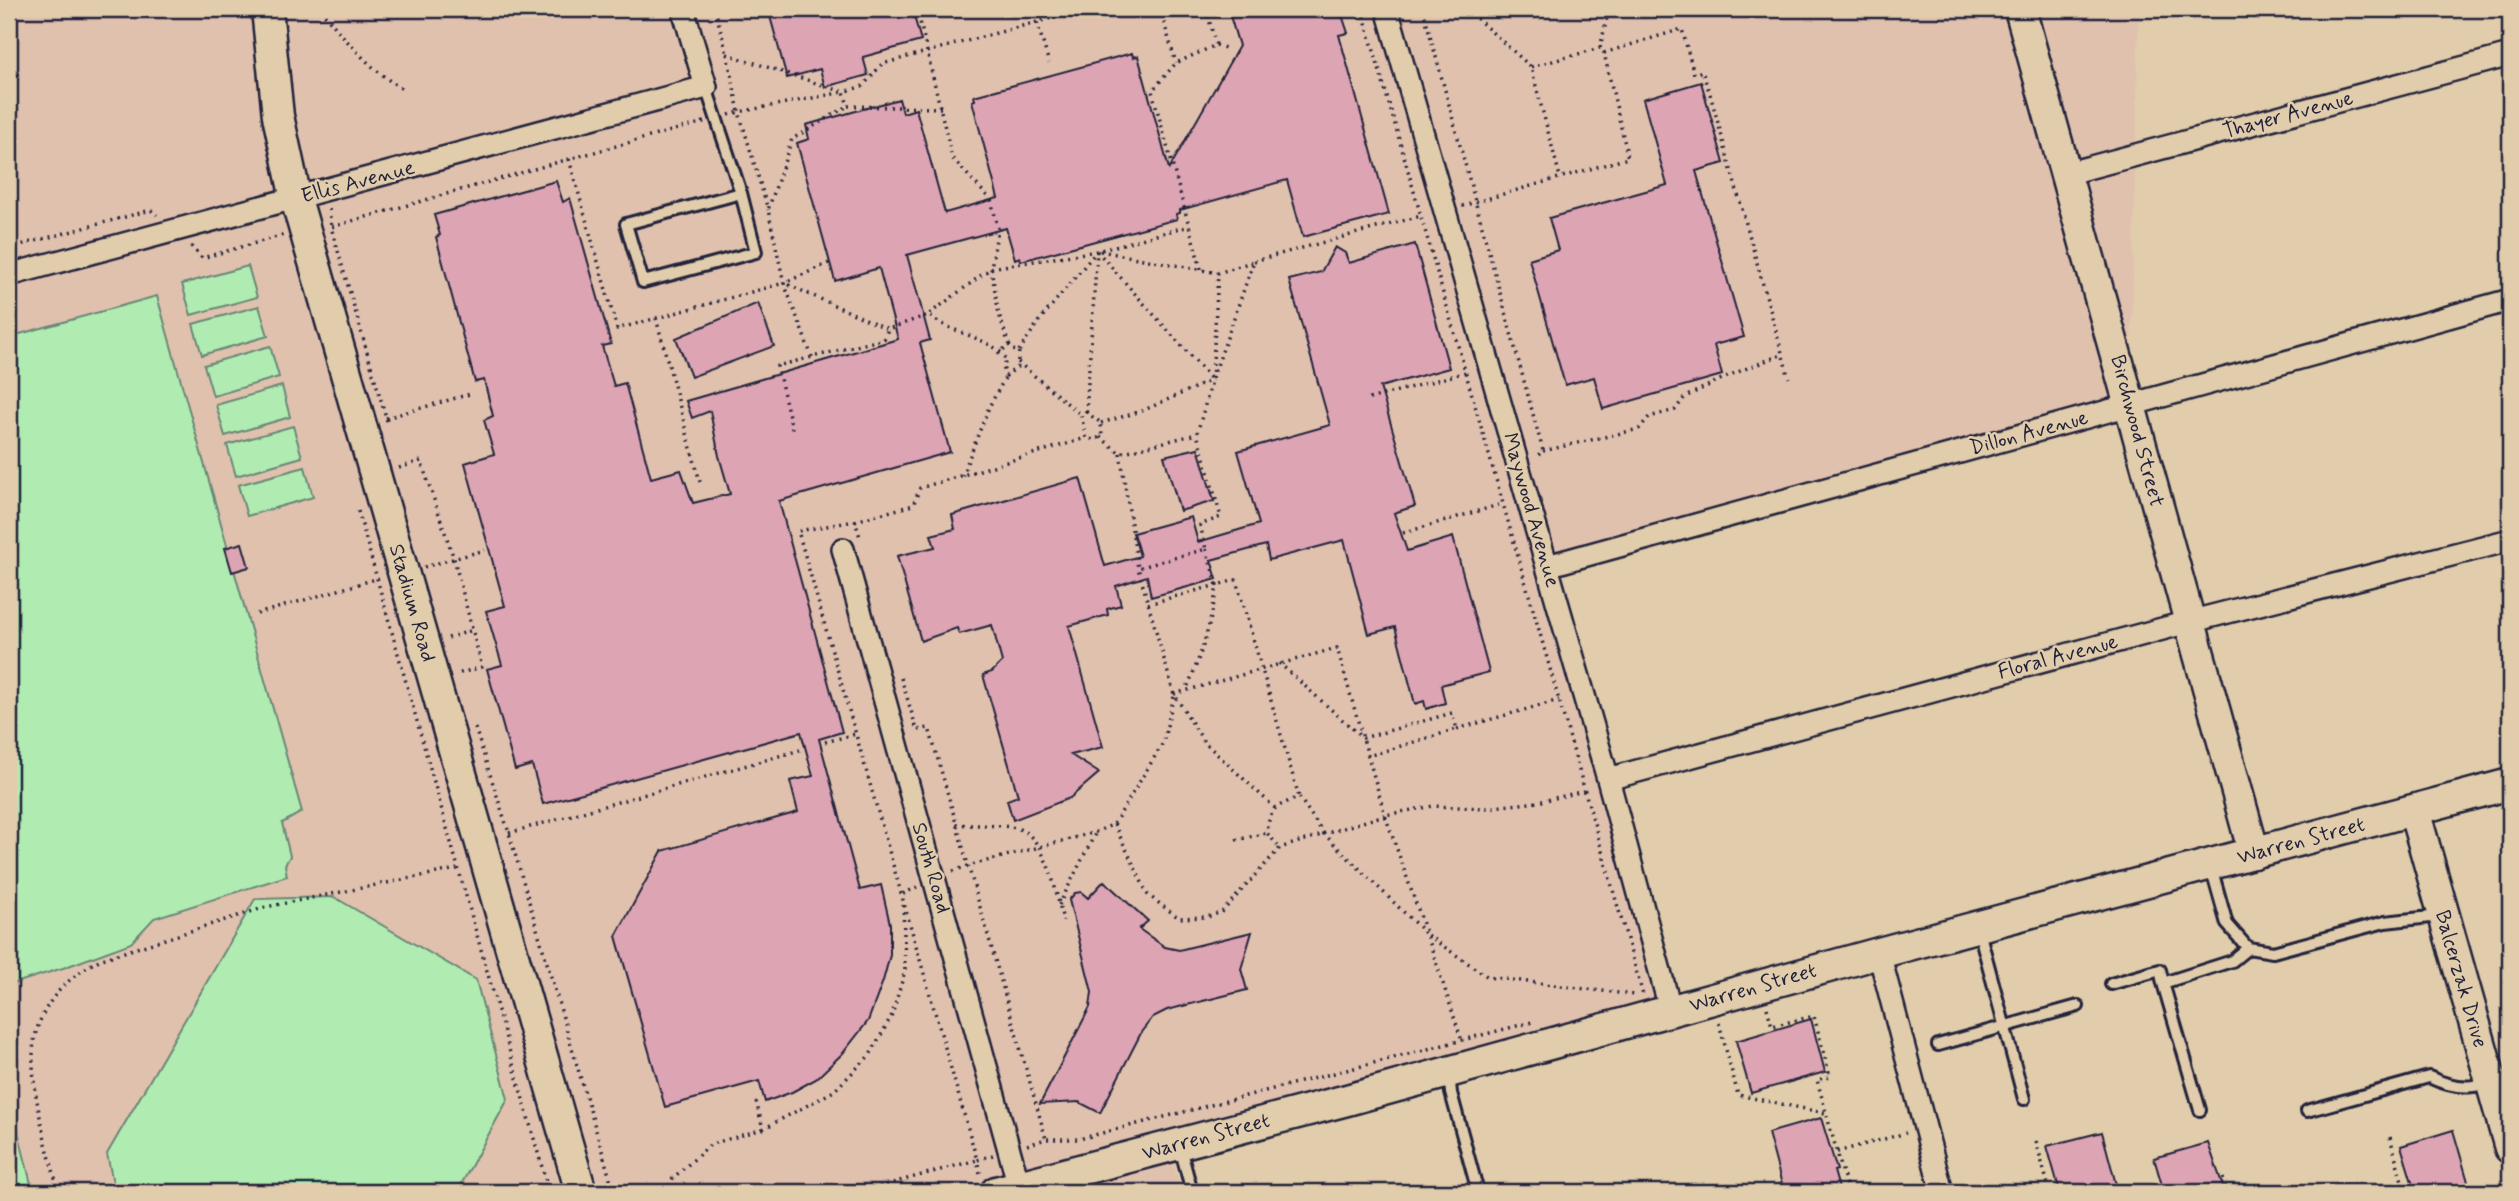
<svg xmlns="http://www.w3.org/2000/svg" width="2519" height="1201" font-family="Mynerve,sans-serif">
  <rect width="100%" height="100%" fill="#e1cdac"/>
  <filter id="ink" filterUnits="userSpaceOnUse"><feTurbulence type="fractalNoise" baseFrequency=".0143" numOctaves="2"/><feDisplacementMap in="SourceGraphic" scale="14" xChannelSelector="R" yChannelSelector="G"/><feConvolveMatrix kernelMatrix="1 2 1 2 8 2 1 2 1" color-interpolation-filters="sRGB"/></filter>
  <g filter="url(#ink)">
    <!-- built -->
    <path fill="#e0c1ae" d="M9 9H2139L2130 405 1548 566 1671 1012 1308 1127 1173 1161 1182 1192H9Z"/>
    <!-- green -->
    <path fill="#b0ecb2" stroke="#698776" stroke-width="2" d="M248 266 257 297 191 315 182 284Z
      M157 296 302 812 282 823 290 856 285 865 287 876 154 918 131 943 63 968 9 985V337Z
      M259 306 268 336 202 355 193 324Z
      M270 346 279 377 213 396 204 365Z
      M282 386 290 417 225 436 216 405Z
      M293 426 302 457 236 476 227 445Z
      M305 467 313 497 247 516 238 485Z
      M334 897 476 980 508 1099 457 1192H115L107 1154 255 899Z
      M9 1095 33 1192H9Z"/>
    <!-- building -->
    <path fill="#dda4b4" stroke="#22223b" stroke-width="2" d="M768 9H912L921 41 863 57 868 75 825 87 820 69 787 78Z
      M1228 9H1340L1348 33 1339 35 1389 214 1303 237 1287 180 1180 210V213L1176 214 1177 219 1021 261 1020 257 1015 259 1006 228 907 255 930 340 920 343 950 452 779 501 842 732 819 739 860 890 881 885 890 924V955L883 981 868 1021 843 1053 816 1079 792 1092 765 1102 759 1081 665 1107 616 936 662 851 798 812 790 781 813 776 801 732 543 804 532 765 515 770 487 669 502 665 486 611 505 606 465 463 494 454 484 420 493 416 484 380 475 382 436 237 440 235 434 215 556 181 563 202 570 198 611 344 602 346 614 386 625 383 651 478 681 470 693 503 730 494 719 456 710 411 692 418 686 401 898 339 879 268 835 281 797 143 809 139 806 125 899 99 903 113 916 109 945 213 998 198 972 101 975 100 974 96 1132 53 1133 57 1138 56 1169 169 1239 46Z
      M1701 82 1724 163 1696 171 1744 337 1714 345 1722 375 1603 409 1594 377 1565 385 1529 259 1558 250 1549 218 1667 185 1643 99Z
      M1415 244 1449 368 1380 387 1415 506 1394 513 1407 551 1453 537 1489 672 1441 685 1445 703 1426 709 1424 701 1415 704 1395 627 1369 634 1344 540 1269 560 1266 545 1211 560 1217 579 1151 597 1147 576 1116 586 1121 605 1107 609 1108 615 1069 626 1103 747 1071 755 1099 773 1070 798 1013 820 1007 800 1018 796 983 675 992 672 1002 662 992 625 959 634 957 628 921 641 897 556 935 547 931 535 955 529 952 515 1080 478 1105 566 1140 556 1133 533 1191 517 1198 542 1259 524 1238 451 1330 425 1289 280 1321 272 1335 247 1345 253 1349 263Z
      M758 303 774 346 691 377 676 338Z
      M1198 448 1214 501 1180 511 1164 456Z
      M242 543 249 567 232 572 225 548Z
      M1104 881 1148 921 1139 929 1165 947 1179 950 1252 932 1241 969 1247 990 1167 1010 1153 1017 1142 1031 1100 1113 1079 1102 1040 1104 1090 1007 1092 992 1069 900 1075 893 1081 892 1088 898Z
      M1811 1019 1825 1072 1751 1093 1736 1041Z
      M1821 1118 1837 1170 1834 1171 1840 1192H1784L1768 1133Z
      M2453 1130 2471 1192H2415L2401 1146Z
      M2102 1132 2118 1192H2060L2047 1146Z
      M2208 1143 2225 1192H2164L2154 1158Z"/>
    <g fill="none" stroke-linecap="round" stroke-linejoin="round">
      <defs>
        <path id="lane" d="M706 87 741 193 756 252 643 282 626 224 741 193
          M2211 867 2227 924 2248 948 2273 952 2385 922 2440 916
          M1978 927 2024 1099
          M2111 984 2160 970 2163 983
          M1938 1045 2078 1006
          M1449 1073 1451 1093 1478 1192
          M2200 1110 2163 983 2232 961 2248 948
          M2307 1111 2429 1077C2460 1092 2477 1087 2510 1078
          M1179 1144 1192 1192"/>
        <path id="street" d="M1387 9 1608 779 1671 1012
          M2065 174 2510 55
          M9 275 706 87 683 9
          M843 549 1019 1186
          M1547 566 2510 300
          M1608 779 2177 625 2510 540
          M1879 953 1942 1192"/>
        <path id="secondary" d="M267 9 278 116 296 199 581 1192
          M2020 9 2254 853
          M2414 810 2510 1148
          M996 1192 1347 1100 1879 953 2510 784"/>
      </defs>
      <!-- lane casing -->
      <use href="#lane" stroke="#22223b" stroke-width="16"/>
      <!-- street casing -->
      <use href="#street" stroke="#22223b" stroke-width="26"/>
      <!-- secondary casing -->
      <use href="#secondary" stroke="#22223b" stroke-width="35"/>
      <!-- path -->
      <path stroke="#22223b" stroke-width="3.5" stroke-dasharray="2 5" stroke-linecap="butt" d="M320 9C345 39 370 70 404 90
        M715 9 727 54
        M917 9 952 158 991 200 998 228 991 268 1097 251 1189 226
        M1033 9 1049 63
        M1160 9 1176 63
        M1362 9 1643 995
        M1423 9 1543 451 1537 456
        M1466 9 1531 67 1560 177
        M1216 45 1228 49
        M1604 53 1682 29 1694 74 1702 71 1710 94 1789 378
        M727 54 844 92 739 112Z
        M1531 67 1600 48
        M941 108 848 106 844 92 863 86 882 64 1085 9
        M729 115 739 112 768 210
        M704 122 569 159 617 329 784 283
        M1462 206 1628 158 1604 53 1600 48 1609 9
        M329 209 331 227H329
        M191 246 202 258 284 235
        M9 248 151 210 157 215
        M1097 251 1212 380 1254 261 1218 273 1212 380 1197 434 1221 517 1200 525 1206 549 1138 568 1174 694 1204 742 1275 808
        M1100 251 1218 273
        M1254 261 1421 216
        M829 263 784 283 768 210 792 139 848 106
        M1201 269 1152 91 1176 63 1216 45 1206 9
        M656 318 700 482
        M1009 345 1012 350 1019 351 1017 367 1006 376 1003 367 1007 359 999 353Z
        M1019 351 1039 321 1096 252
        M1001 352C978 335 950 332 928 315L991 268 999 314 1009 345
        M812 357 784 283 888 329 928 315
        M1018 362 1081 415
        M1369 399 1466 372
        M1086 412 1097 251
        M1086 412 1101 423 1102 436 1094 440 1086 438 1081 415Z
        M386 418 470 394
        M387 421 331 227 569 159
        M1101 423 1142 411 1212 380
        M792 429 777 366 884 339 888 329
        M1100 437 1120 453 1197 434
        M1543 451 1639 429 1649 417 1675 410 1685 397 1730 375 1783 354
        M1120 453 1138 568
        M399 468 421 461 454 559 482 667 457 674
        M962 476 989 407 1006 376
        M358 511 549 1192
        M855 521 913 505 920 488 1086 438
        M1403 533 1502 504
        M1206 549 1217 585 1236 580 1299 797
        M424 567 485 550
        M1148 604 1217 585C1212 621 1201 656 1186 690
        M257 614 379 578
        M448 638 473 630
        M1279 663 1363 738 1452 713 1457 729 1368 756
        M901 678 917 730 929 728 1046 1139
        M1174 694 1337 648 1385 815 1324 834 1427 935 1461 1038
        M475 728 509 833 614 1192
        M1457 729 1559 700
        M825 742 856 734
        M1584 791 1538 802 1485 808 1433 806 1385 815 1427 935 1488 977 1635 995
        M956 824C975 826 997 824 1016 828 1046 835 1057 895 1063 921
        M1114 824 1148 895 1179 918 1207 917 1222 912 1280 848 1324 834 1299 797C1275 808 1270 805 1267 833L1280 848
        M509 833 800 750
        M1236 840 1267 833
        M953 871 968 866 1096 832 1114 824 1163 743 1174 696
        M903 894 917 887
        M1059 905 1096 832
        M1767 1008 1772 1026 1814 1016 1830 1077 1817 1080 1848 1192
        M1719 1023 1738 1095 1825 1113
        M763 1129 834 1091 870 1055 892 1015 905 971 903 902
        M2390 1137 2405 1192
        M2036 1141 2050 1192
        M1027 1145 1046 1139H1079L1532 1022
        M1837 1152 1906 1133
        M980 1173 977 1160 993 1155
        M2223 1178 2227 1192
        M59 1192C48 1151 26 1078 35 1037 43 1001 68 977 99 960L266 907 457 869
        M666 1192 673 1178 711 1144 763 1129 756 1101
        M859 1192 977 1160 798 531 855 521 860 537
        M2373 1192 2403 1184"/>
      <!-- lane -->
      <use href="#lane" stroke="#e1cdac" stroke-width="10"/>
      <!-- street -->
      <use href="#street" stroke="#e1cdac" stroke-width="21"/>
      <!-- secondary -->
      <use href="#secondary" stroke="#e1cdac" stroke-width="30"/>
    </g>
  </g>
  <g text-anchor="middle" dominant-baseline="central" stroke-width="5" stroke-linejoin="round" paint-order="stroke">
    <!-- street labels -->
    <g font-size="21" fill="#22223b" stroke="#e1cdac">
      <text transform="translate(2288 115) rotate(-15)">Thayer Avenue</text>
      <text transform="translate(358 182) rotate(-15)">Ellis Avenue</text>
      <text transform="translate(2137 431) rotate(75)">Birchwood Street</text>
      <text transform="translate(2029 433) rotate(-15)">Dillon Avenue</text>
      <text transform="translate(1531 510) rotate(74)">Maywood Avenue</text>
      <text transform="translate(412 603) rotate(74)">Stadium Road</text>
      <text transform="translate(2058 657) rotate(-15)">Floral Avenue</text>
      <text transform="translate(2301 841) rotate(-15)">Warren Street</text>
      <text transform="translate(931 868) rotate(74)">South Road</text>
      <text transform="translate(2461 979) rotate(74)">Balcerzak Drive</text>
      <text transform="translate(1753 988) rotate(-16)">Warren Street</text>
      <text transform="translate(1206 1137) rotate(-15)">Warren Street</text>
    </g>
  </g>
  <!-- margin -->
  <rect width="2519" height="1201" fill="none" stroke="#e1cdac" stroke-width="35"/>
  <rect x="18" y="18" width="2484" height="1166" fill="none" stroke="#22223b" stroke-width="2.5" filter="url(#ink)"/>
</svg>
